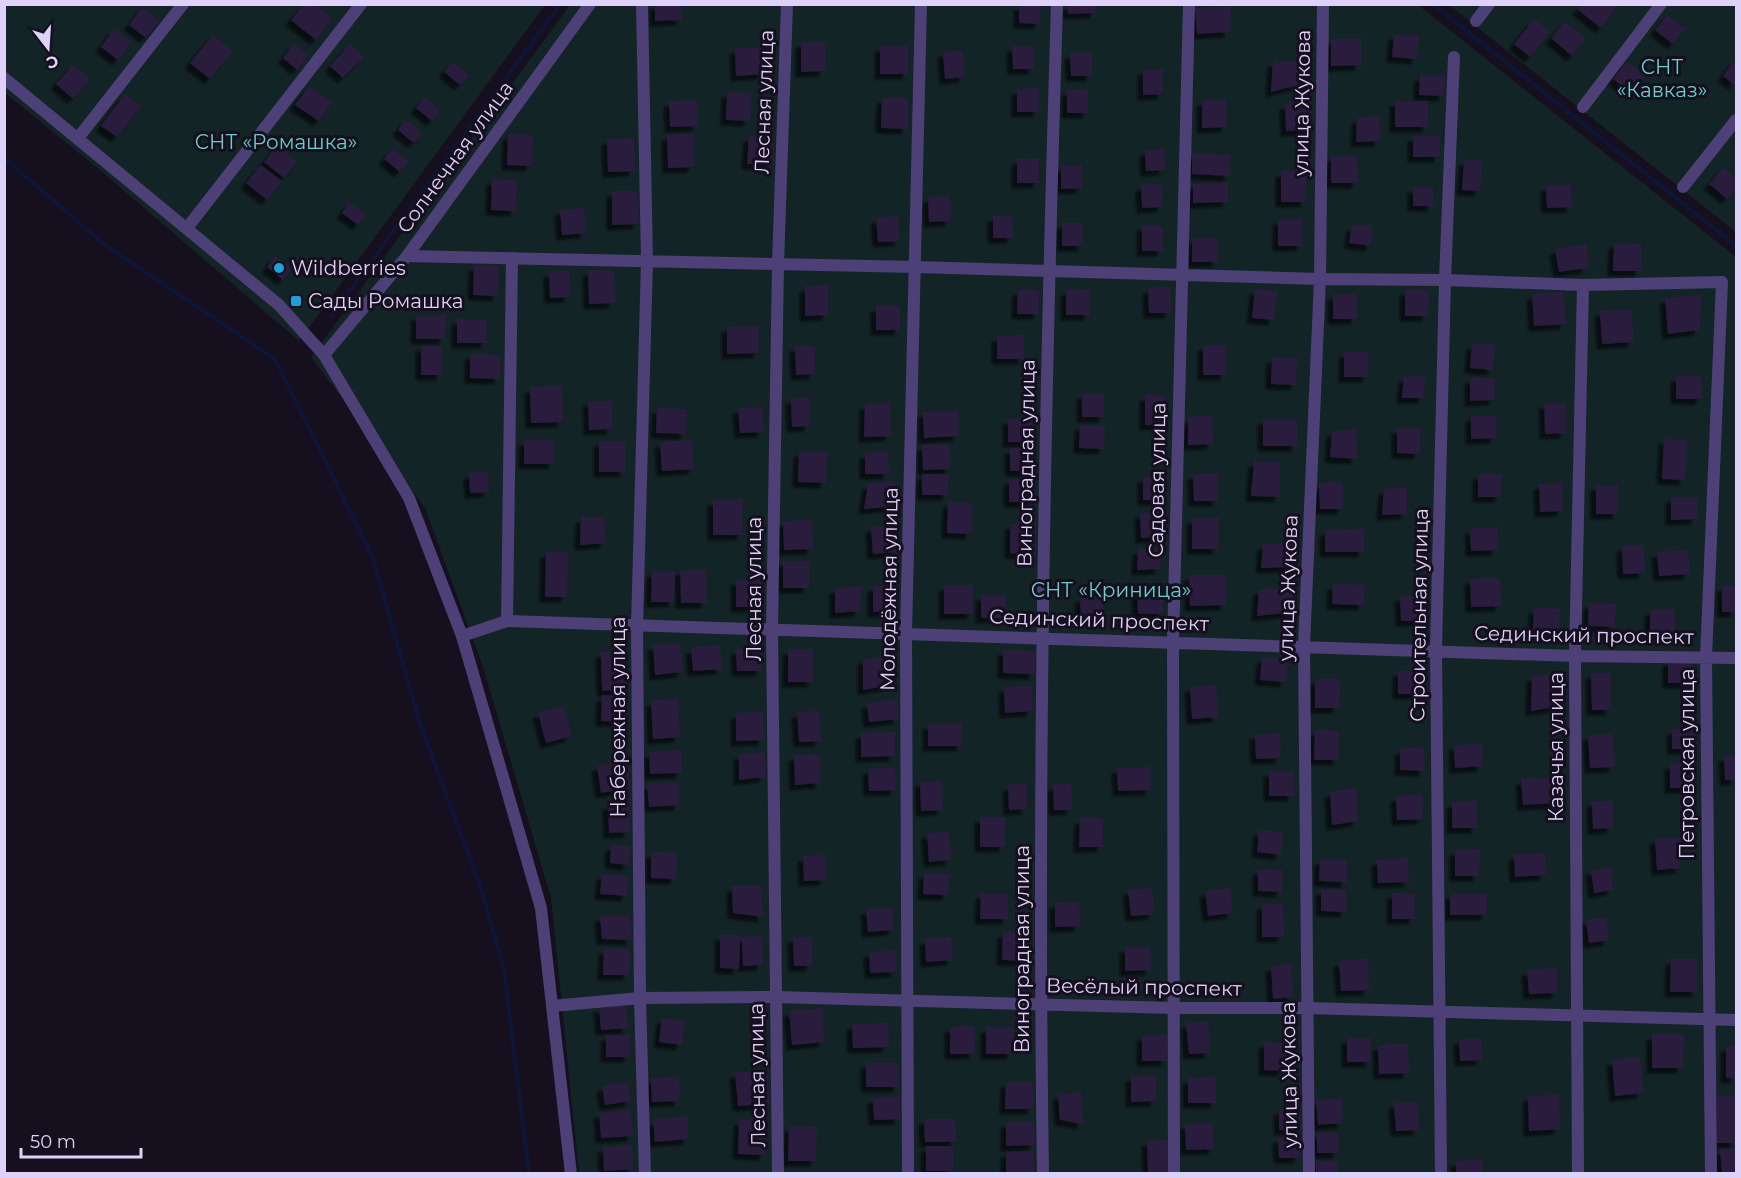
<svg xmlns="http://www.w3.org/2000/svg" width="1741" height="1178" font-family="Montserrat,sans-serif">
  <defs>
    <filter id="shadow"><feDropShadow dx="-5.5" dy="5.5" stdDeviation="1.5" flood-color="#0009"/></filter>
  </defs>
  <rect width="100%" height="100%" fill="#150f1e"/>
  <!-- green -->
  <path fill="#132427" d="M4 5H545L299 341 95 166 5 93Z
    M570 5H1418L1736 257V1173H579L551 898 483 667 425 508 311 357Z
    M1449 5H1736V232Z"/>
  <g fill="none" stroke-linecap="round" stroke-linejoin="round">
    <!-- stream -->
    <path stroke="#0f1537" stroke-width="4.5" d="M1433 4 1736 246
      M4 158 105 245 275 359 373 558 421 727 481 888 504 969 529 1174
      M331 316 559 6"/>
  </g>
  <!-- building -->
  <path fill="#2a1d3d" filter="url(#shadow)" d="M304 4H314L332 19 316 40 291 20Z
    M655 4H681L682 20 655 21Z
    M1068 4H1096V13L1068 14Z
    M1582 4H1619L1601 28 1578 10Z
    M1019 5H1041L1040 24 1019 23Z
    M1231 7 1230 32 1197 34 1195 8Z
    M142 8 159 21 146 38 129 25Z
    M1668 15 1685 29 1673 44 1655 30Z
    M1534 19 1550 32 1530 57 1514 44Z
    M1565 22 1586 39 1572 56 1551 38Z
    M114 29 131 42 118 60 101 47Z
    M1394 34 1419 36 1417 59 1392 57Z
    M213 35 233 51 210 79 190 63Z
    M1331 39H1361V65L1331 66Z
    M801 42H825V71L801 72Z
    M294 44 308 56 297 70 283 58Z
    M350 44 364 57 343 78 330 66Z
    M880 46H908V74H880Z
    M1012 46H1034V69H1013Z
    M762 47 764 74 736 76 735 49Z
    M963 50 965 77 945 79 943 52Z
    M1092 52V76H1071L1070 53Z
    M1736 59V86L1723 76Z
    M1273 61 1300 62 1298 85 1271 92Z
    M453 62 469 75 460 85 444 72Z
    M1627 62 1646 77 1632 94 1613 79Z
    M73 65 90 79 73 99 56 84Z
    M1143 69H1163V94L1143 95Z
    M1420 75H1445L1444 96 1419 95Z
    M309 86 332 102 319 121 295 105Z
    M1038 88 1039 112H1017V89Z
    M1088 89V113H1067V90Z
    M727 92 751 93 750 121 726 120Z
    M125 94 141 106 117 137 101 126Z
    M425 97 440 110 432 121 416 108Z
    M882 98H908V129L881 128Z
    M697 100 698 126 670 127 669 101Z
    M1202 100H1226L1227 127 1202 128Z
    M1395 101H1428V127H1395Z
    M1312 103V130L1286 131 1285 104Z
    M1379 116 1380 141 1356 142 1357 118Z
    M406 120 422 133 414 143 398 130Z
    M508 134 533 135 532 166 507 165Z
    M694 134V167L668 168 667 135Z
    M749 136 773 137 772 165 747 164Z
    M1413 136H1440V157H1413Z
    M634 138 635 171 608 172 607 139Z
    M277 146 297 162 284 178 264 162Z
    M392 149 408 161 400 172 384 159Z
    M1164 149 1165 170 1146 171 1145 150Z
    M1192 153 1230 155V176L1192 174Z
    M1331 156H1357L1358 183H1331Z
    M1017 159H1039V183H1017Z
    M1464 160 1482 161 1480 191 1462 190Z
    M261 165 282 181 267 200 246 183Z
    M1061 165H1082V188L1061 189Z
    M1723 168 1736 179V188L1727 199 1709 184Z
    M1281 171H1306V202H1281Z
    M492 179 517 180 516 211 491 210Z
    M1228 183V202L1193 203V184Z
    M1161 184 1163 207 1142 208 1141 185Z
    M1571 185 1572 207 1547 208 1546 186Z
    M1413 187 1433 188V206H1413Z
    M612 191H638L639 224 612 225Z
    M950 196 951 221 929 222 928 197Z
    M350 202 366 215 358 225 342 213Z
    M584 208 586 233 562 235 560 210Z
    M898 216 900 241 878 242 876 218Z
    M993 216H1012L1013 238H993Z
    M1278 219H1302V246H1278Z
    M1062 223H1083V246H1062Z
    M1142 225 1163 226V251H1142Z
    M1373 225 1371 246 1349 243 1352 226Z
    M1192 238H1218V262H1192Z
    M1614 243 1641 244V271H1613Z
    M1587 244 1588 268 1559 272 1555 249Z
    M275 256 291 269 283 280 267 267Z
    M474 265 499 266 498 296 473 295Z
    M569 270 570 297 550 298 549 272Z
    M588 270H614L615 303 589 304Z
    M828 285V315L805 316V286Z
    M1170 287 1171 313H1149L1148 288Z
    M1090 289V315H1066V290Z
    M1255 289 1277 291 1274 320 1252 318Z
    M1018 290H1039V314H1017Z
    M1405 290H1429L1428 316H1405Z
    M1563 292 1566 324 1534 326 1532 294Z
    M1333 294H1357V319H1333Z
    M1701 295 1700 330 1668 334 1665 298Z
    M876 306H900V330H876Z
    M1631 309 1634 342 1602 344 1600 311Z
    M416 315H446L445 339H416Z
    M457 319 487 320V343H457Z
    M759 326V353L727 354V327Z
    M1024 335V359H997V336Z
    M1472 343 1495 345 1493 370 1470 368Z
    M1203 345H1226V375H1203Z
    M421 346H442V375H421Z
    M795 346H815V374L796 375Z
    M1344 352H1368V377H1344Z
    M470 354 500 355V379L470 378Z
    M1272 357 1297 358 1296 385 1271 384Z
    M1425 376 1424 398H1402L1404 377Z
    M1676 376H1701L1702 399H1676Z
    M1470 378H1495V400L1470 401Z
    M562 386 563 422 531 423 530 387Z
    M1082 394H1104V417H1082Z
    M1145 395H1164V425H1145Z
    M809 397 810 426 792 427 791 398Z
    M588 401H612V429L589 430Z
    M890 403 891 436 864 437 865 404Z
    M1544 403H1566V433L1545 434Z
    M762 407 764 432 740 433 738 408Z
    M657 408 686 409V434L656 433Z
    M958 411 959 436 924 438 923 412Z
    M1212 416 1213 444 1188 445V417Z
    M1471 416H1496V438L1471 439Z
    M1032 418V442H1008V419Z
    M1263 419H1297V446H1263Z
    M1080 425H1105L1104 449 1079 448Z
    M1397 428H1420V454L1397 453Z
    M1356 429 1357 459 1330 457 1332 431Z
    M1664 439 1687 440 1685 480 1662 479Z
    M524 440H554V464H524Z
    M692 440 694 469 662 471 660 442Z
    M599 441H625V472H599Z
    M949 444 951 469 923 470 922 445Z
    M1010 448H1034V471H1010Z
    M799 451 827 452 826 483 798 482Z
    M888 452 889 474H865V453Z
    M1254 461H1280V497L1251 496Z
    M488 472 489 492 470 493 469 473Z
    M1218 473V501H1194L1193 474Z
    M922 474H948V495H922Z
    M1478 474H1501V497H1478Z
    M1165 476V500H1143V477Z
    M1009 479H1033V502H1009Z
    M894 481 896 506 864 509 868 484Z
    M1342 482 1343 509H1320L1319 483Z
    M1562 483 1563 511 1540 512 1539 484Z
    M1596 485H1618V514H1596Z
    M1407 487V514L1382 515 1384 489Z
    M1671 497H1697V519L1671 520Z
    M743 499V535H713V500Z
    M948 502 973 503 971 534 947 533Z
    M1162 512 1163 537 1141 538 1140 513Z
    M581 517 604 518 606 543 580 545Z
    M1192 518H1219L1218 549H1192Z
    M812 520 813 549 784 550 783 521Z
    M1036 523 1035 555 1010 553V524Z
    M895 525 897 552 873 554 871 527Z
    M1497 527 1498 550 1471 551 1470 529Z
    M1364 529V552H1325V530Z
    M1293 543 1292 567 1261 568 1263 544Z
    M1644 545 1645 573 1623 574 1622 546Z
    M1138 549 1161 550 1160 569 1137 570Z
    M1688 550 1690 574 1659 576 1657 552Z
    M546 552H568L567 597H545Z
    M783 561H809V588H783Z
    M680 570H706L707 603H681Z
    M652 571H675L674 602H651Z
    M1189 575H1226V605L1190 606Z
    M1500 578 1501 606 1471 607 1470 579Z
    M736 580H761V607H736Z
    M1333 584 1364 585V605L1332 604Z
    M944 585H973V614H944Z
    M861 586 860 611 835 613V588Z
    M873 586H895L896 611 873 612Z
    M1722 586H1736V612H1722Z
    M1292 588V612L1257 616 1259 589Z
    M1137 592H1163V614H1138Z
    M981 595H1006V618H981Z
    M1102 595 1104 616 1081 617 1080 597Z
    M1400 596H1422V621H1401Z
    M1589 603 1616 604 1615 627 1588 626Z
    M1534 608 1560 609 1559 631 1533 630Z
    M1675 609V632L1650 633V610Z
    M680 643 683 672 655 675 653 645Z
    M720 645 722 669 693 671 691 648Z
    M736 649H763L761 671H737Z
    M788 649H813V682H788Z
    M1003 650 1036 651 1035 674 1003 673Z
    M601 652H624L625 690 602 691Z
    M889 657 890 685 863 690V659Z
    M1262 657 1288 660 1286 682 1260 680Z
    M1668 660 1692 661 1691 683H1668Z
    M1398 671H1424V694H1398Z
    M1591 673H1611V710H1592Z
    M1558 674 1555 707 1531 711 1532 676Z
    M1315 679H1340L1339 708H1315Z
    M1216 685 1218 717 1192 719 1190 687Z
    M1032 686 1033 711 1005 713 1004 687Z
    M602 695 628 696 627 722 601 721Z
    M678 699 680 737 653 739 651 701Z
    M897 699 899 719 869 722 867 703Z
    M564 706 572 736 546 743 538 713Z
    M819 711 821 741 799 742 797 712Z
    M763 712 764 740 736 741V713Z
    M928 724H962V746H928Z
    M1696 728 1697 749H1672V729Z
    M1315 730 1339 731V760H1314Z
    M895 732V756L861 757V733Z
    M1280 733 1281 758 1256 759 1255 734Z
    M1613 734 1615 767 1590 768 1588 735Z
    M1482 744 1483 766 1455 768 1454 745Z
    M1423 747 1425 771 1400 770V749Z
    M681 750 682 773 650 774 649 752Z
    M765 753V777L739 780V754Z
    M819 754 821 783 795 785 794 755Z
    M1736 755V780H1725L1724 756Z
    M626 761 631 788 601 793 597 766Z
    M1670 764H1694V788H1670Z
    M895 767 896 790 869 791 868 769Z
    M1150 767 1151 790 1118 791 1117 768Z
    M1269 771H1294V796H1269Z
    M1555 777 1557 803 1523 805 1521 779Z
    M920 781H942L943 810 921 811Z
    M678 782 680 805 649 807 647 784Z
    M1026 784 1027 809 1009 810 1008 785Z
    M1071 784 1072 810H1054L1053 785Z
    M1357 788 1358 821 1332 825 1330 792Z
    M1422 794 1423 819 1397 820 1396 796Z
    M1477 801V828H1452V802Z
    M1592 801H1613V828L1593 829Z
    M629 802 630 832 609 833 608 804Z
    M980 817H1005V847H980Z
    M1080 818H1103V847H1079Z
    M1259 830 1283 832 1281 855 1257 852Z
    M949 832 951 860 929 862 927 833Z
    M1679 837 1681 868 1657 870 1655 838Z
    M611 845 630 846 629 865 610 863Z
    M1480 849 1479 876H1455V850Z
    M651 852 677 853 676 879 651 878Z
    M1545 853 1546 875 1515 877 1514 854Z
    M825 855 826 880 804 881 803 856Z
    M1408 858 1409 882 1378 883 1377 860Z
    M1320 859H1347V882L1319 881Z
    M1611 868 1613 890 1594 893 1591 870Z
    M1258 869 1283 870 1282 892 1258 891Z
    M924 873 949 874 948 895 923 894Z
    M602 874 629 876 627 896 600 894Z
    M761 885 763 917 733 913 732 886Z
    M1152 888 1154 914 1131 916 1128 890Z
    M1230 888 1233 913 1208 916 1205 891Z
    M1321 889 1347 890 1346 912 1321 911Z
    M981 893H1008V919H980Z
    M1392 893H1415V919H1392Z
    M1450 893H1487V915H1450Z
    M1079 902 1080 926 1055 927V903Z
    M1262 904H1283L1284 937H1262Z
    M892 907 894 930 868 932 866 909Z
    M600 916H630L632 940 602 939Z
    M1606 917 1609 940 1589 943 1586 920Z
    M1003 932H1031L1030 961 1002 960Z
    M720 935H740L739 969 720 968Z
    M762 936 763 965 743 966 742 937Z
    M793 937H812V966H794Z
    M951 937 953 960 926 962 925 939Z
    M1125 947H1150L1151 970 1125 971Z
    M604 949H630L629 975H603Z
    M896 950 897 972 870 973 869 952Z
    M1368 959 1369 990 1341 991 1339 961Z
    M1671 959H1697V992H1670Z
    M1291 964 1293 997 1273 999 1271 966Z
    M1557 968 1558 993 1529 994 1527 970Z
    M626 1005 628 1028 601 1030 599 1007Z
    M822 1008 824 1042 792 1045 789 1011Z
    M662 1018 685 1021 682 1045 659 1042Z
    M1208 1021 1210 1053 1189 1054 1186 1023Z
    M888 1023 889 1047 853 1048 852 1024Z
    M974 1026 975 1054H950V1027Z
    M986 1027H1014L1013 1054H986Z
    M1652 1034H1684L1683 1068H1652Z
    M606 1035H630V1057H606Z
    M1142 1035H1167V1061H1142Z
    M1347 1038H1371V1062H1347Z
    M1481 1038 1482 1060 1460 1061 1459 1039Z
    M1264 1042 1285 1043 1284 1071 1264 1070Z
    M1408 1044 1409 1073 1379 1074 1378 1045Z
    M1726 1046H1736V1078H1726Z
    M1640 1057 1643 1093 1615 1096 1612 1060Z
    M866 1063H898L899 1087H866Z
    M767 1070 770 1104 738 1106 735 1073Z
    M1131 1076H1156V1101L1131 1102Z
    M679 1077 680 1101 652 1102 651 1078Z
    M1216 1077V1103H1188V1078Z
    M628 1082 631 1101 605 1105 602 1086Z
    M1006 1082H1033V1109H1005Z
    M1081 1092 1083 1124 1060 1120 1058 1094Z
    M1559 1095 1560 1129 1529 1131 1528 1096Z
    M1717 1096H1736V1143H1716Z
    M900 1097V1119L874 1120 873 1098Z
    M1341 1098 1343 1123 1318 1125 1316 1100Z
    M1417 1101 1419 1130 1396 1131 1394 1103Z
    M1279 1109H1300L1301 1129 1279 1130Z
    M631 1110 633 1136 601 1138 599 1113Z
    M687 1116 689 1139 655 1142 653 1120Z
    M924 1119H955L956 1142H925Z
    M739 1120H766L765 1155 738 1154Z
    M1006 1122H1034L1035 1145 1006 1146Z
    M1213 1123 1214 1149 1186 1150 1185 1124Z
    M789 1126 817 1127 816 1161H788Z
    M1338 1132 1339 1153H1317V1133Z
    M1300 1137V1158H1279L1278 1138Z
    M1168 1140 1169 1174H1148L1147 1141Z
    M632 1145 633 1169 604 1171 603 1147Z
    M926 1146H953V1171H926Z
    M1736 1148V1174H1722L1720 1149Z
    M1033 1151 1034 1172H1006V1152Z
    M1482 1159 1483 1174H1456V1161Z
    M1316 1161H1338V1174H1316Z"/>
  <g fill="none" stroke-linecap="round" stroke-linejoin="round">
    <!-- minor -->
    <path stroke="#4d4077" stroke-width="12" d="M642 4 647 261 637 626 640 998 645 1174
      M1476 21 1489 4
      M1583 107 1661 4
      M78 138 183 4
      M1683 187 1736 120
      M187 228 361 4
      M407 256 916 267 1320 279 1445 280 1583 285 1722 282 1706 657 1711 1174
      M507 621 512 258
      M462 636 507 621 1575 656 1736 658
      M552 1006 640 998 775 997 1174 1008H1307L1736 1020
      M778 1174 772 630 778 264 787 4
      M908 1174 906 633 921 4
      M1043 1174C1037 784 1045 394 1057 4
      M1174 1174 1173 642 1189 4
      M1309 1174 1304 646 1320 279 1323 4
      M1441 1174 1436 650 1445 280 1454 57
      M1578 1174 1575 656 1583 285"/>
    <!-- tertiary -->
    <path stroke="#4d4077" stroke-width="12" d="M4 78 279 305 324 355 409 498 462 636 541 908 571 1174
      M324 355 407 256 590 4"/>
  </g>
  <!-- markers -->
  <g fill="#1ca1db" stroke="#150f1e" stroke-width="2">
    <circle cx="279" cy="268" r="6"/>
    <rect x="290" y="295" width="12" height="12" rx="3"/>
  </g>
  <g text-anchor="middle" dominant-baseline="central" stroke-width="6" stroke-linejoin="round" paint-order="stroke">
    <!-- park labels -->
    <g font-size="20" fill="#68cfcb" stroke="#150f1e">
      <text x="1662" y="67">СНТ<tspan x="1662" dy="23">«Кавказ»</tspan></text>
      <text x="276" y="142">СНТ «Ромашка»</text>
      <text x="1111" y="590">СНТ «Криница»</text>
    </g>
    <!-- street labels -->
    <g font-size="20" fill="#dfd2f9" stroke="#150f1e">
      <text transform="translate(764 102) rotate(-88)">Лесная улица</text>
      <text transform="translate(1302 103) rotate(-89)">улица Жукова</text>
      <text transform="translate(455 157) rotate(-54)">Солнечная улица</text>
      <text transform="translate(1026 463) rotate(-89)">Виноградная улица</text>
      <text transform="translate(1157 480) rotate(-89)">Садовая улица</text>
      <text transform="translate(1288 588) rotate(-88)">улица Жукова</text>
      <text transform="translate(754 589) rotate(-90)">Лесная улица</text>
      <text transform="translate(889 589) rotate(-89)">Молодёжная улица</text>
      <text transform="translate(1419 615) rotate(-89)">Строительная улица</text>
      <text transform="translate(1099 620) rotate(2)">Сединский проспект</text>
      <text transform="translate(1584 635) rotate(1)">Сединский проспект</text>
      <text transform="translate(618 717) rotate(-90)">Набережная улица</text>
      <text transform="translate(1556 747) rotate(-90)">Казачья улица</text>
      <text transform="translate(1687 764) rotate(-90)">Петровская улица</text>
      <text transform="translate(1022 949) rotate(-90)">Виноградная улица</text>
      <text transform="translate(1144 987) rotate(1)">Весёлый проспект</text>
      <text transform="translate(757 1075) rotate(-91)">Лесная улица</text>
      <text transform="translate(1289 1075) rotate(-91)">улица Жукова</text>
    </g>
    <!-- poi labels -->
    <g font-size="20" fill="#dfd2f9" stroke="#150f1e" text-anchor="start">
      <text x="291" y="268">Wildberries</text>
      <text x="308" y="301">Сады Ромашка</text>
    </g>
  </g>
  <!-- border -->
  <rect width="1741" height="1178" fill="none" stroke="#dfd2f9" stroke-width="12"/>
  <!-- north arrow -->
  <g transform="translate(48 48) rotate(163)" stroke="#150f1e" stroke-width="4.5" paint-order="stroke">
  <path d="M0-4.5L10 22L0 15L-10 22Z" fill="#dfd2f9"/>
  <text y="-9" font-size="16" font-weight="bold" text-anchor="middle" fill="#dfd2f9">С</text>
  </g>
  <!-- scale -->
  <path d="M21 1148v9h120v-9" fill="none" stroke="#dfd2f9" stroke-width="3"/>
  <text x="30" y="1148" font-size="18" fill="#dfd2f9" stroke="#150f1e" stroke-width="4.5" paint-order="stroke">50 m</text>
</svg>
